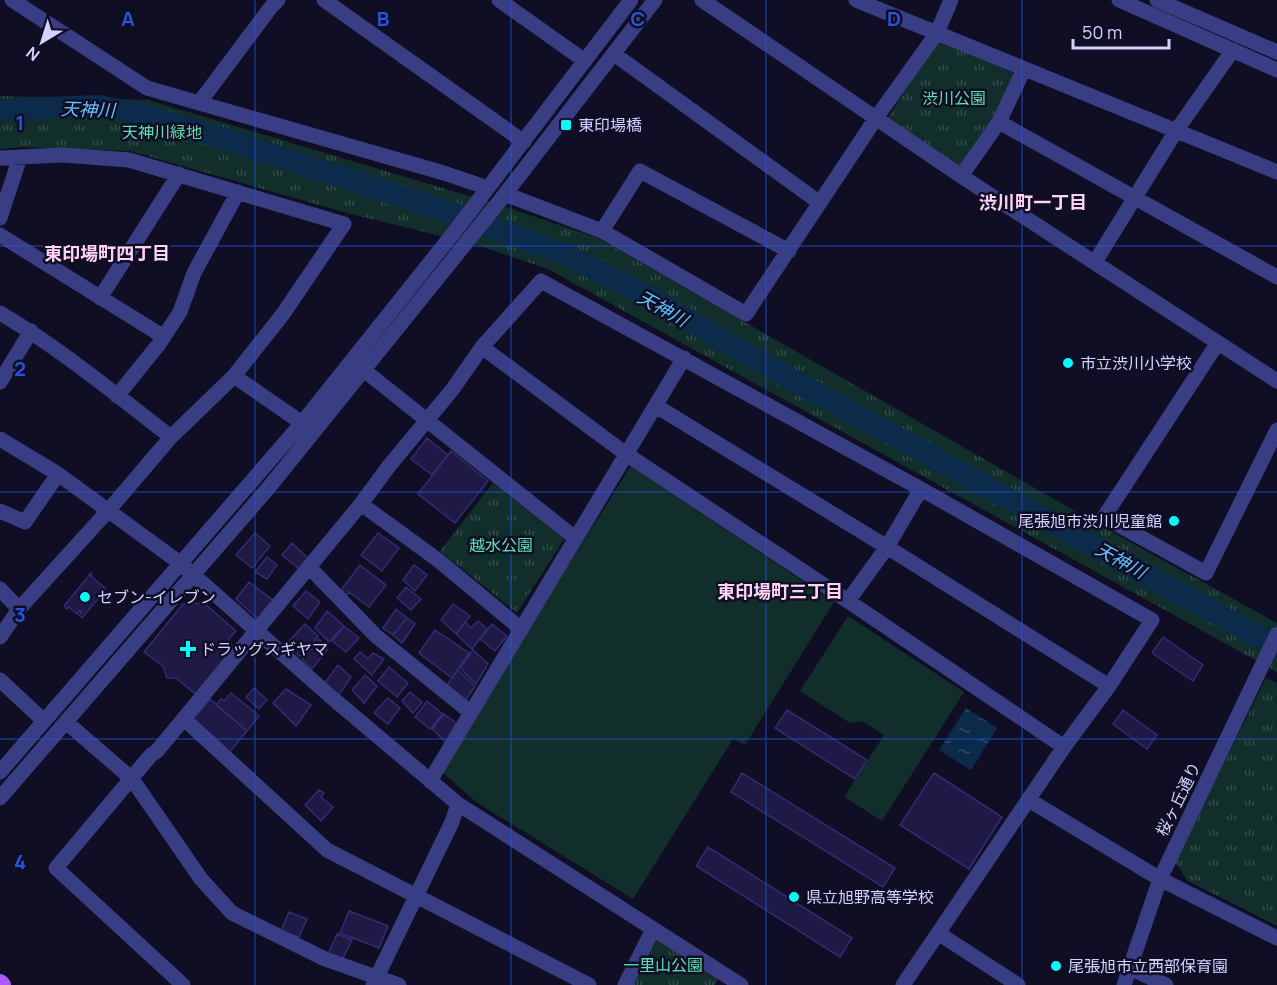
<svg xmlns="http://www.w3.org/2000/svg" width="1277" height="985" font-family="Manrope,'Noto Sans JP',sans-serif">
  <defs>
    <pattern id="grass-tufts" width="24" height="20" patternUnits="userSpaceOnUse" patternTransform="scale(1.5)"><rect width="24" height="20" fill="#112e2a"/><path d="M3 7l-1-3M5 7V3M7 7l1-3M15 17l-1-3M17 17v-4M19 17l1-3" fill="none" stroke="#334b4a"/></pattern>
    <pattern id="water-ripples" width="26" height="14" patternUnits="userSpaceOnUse" patternTransform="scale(1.5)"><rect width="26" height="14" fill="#0c2a4a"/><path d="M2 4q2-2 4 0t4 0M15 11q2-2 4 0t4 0" fill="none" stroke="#2e4865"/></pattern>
  </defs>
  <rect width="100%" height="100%" fill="#100e24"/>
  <!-- grass -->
  <path fill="url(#grass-tufts)" d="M939 39 1015 74 994 119 959 167 887 119Z
    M0 96 148 100 506 207 598 238 1101 526 1277 623V672L548 269 474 244 347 213 130 151 21 147 0 149Z
    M493 483 564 539 517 613 440 551Z
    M1266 678 1277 683V926L1188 881 1175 862Z
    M654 936 720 977 715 985H631Z"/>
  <!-- pitch -->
  <path fill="#112e2a" d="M631 466 834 602 745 745 733 739 633 899 476 802 439 769Z
    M848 616 964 692 882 821 844 797 884 735 862 721 850 723 800 691Z"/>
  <!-- water -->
  <path fill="url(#water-ripples)" d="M966 708 997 728 971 770 939 750Z"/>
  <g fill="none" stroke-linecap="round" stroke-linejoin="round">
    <!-- river -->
    <path stroke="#0c2a4a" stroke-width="22" d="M0 110 98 106 133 112 224 139 458 215 571 257 652 299 791 379 1277 647"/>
  </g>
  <!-- building -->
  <path fill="#1e1a45" stroke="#322c72" stroke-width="1.5" d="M427 438 448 455 432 475 411 459Z
    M451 451 488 481 455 523 418 494Z
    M255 533 270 546 252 568 236 555Z
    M378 533 399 548 382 571 361 555Z
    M292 543 308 558 299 569 282 555Z
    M267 557 277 565 267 579 255 572Z
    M360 565 386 585 369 607 349 592 347 595 341 590Z
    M414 565 427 575 415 591 403 580Z
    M91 573V576L106 589 82 618 79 615 82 612 80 610 77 614 69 607 67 609 64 606Z
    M249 582 274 601 259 620 236 599Z
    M406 587 421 599 411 610 397 598Z
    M306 591 320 602 308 619 293 606Z
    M204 603 236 631 228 640 237 651 199 697 176 678H167L163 666 144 652 183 604Z
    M453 604 470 616 456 634 441 620Z
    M396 609 407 618 393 635 383 628Z
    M327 611 344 626 329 642 315 628Z
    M407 618 415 624 402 643 393 635Z
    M478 621 487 629 472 649 456 634 465 622 471 628Z
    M305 624 318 636 304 655 299 656 287 643Z
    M492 624 507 636 495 651 480 639Z
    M344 626 359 638 346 652 332 641Z
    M435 630 469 653 452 678 419 653Z
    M1163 637 1203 665 1193 681 1152 653Z
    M319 639 328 649 312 669 302 659Z
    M473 650 488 664 476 684 460 668Z
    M360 652 368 659 373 653 384 659 372 675 354 659Z
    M338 665 351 677 338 696 323 685Z
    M389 667 408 683 397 697 378 681Z
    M458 670 475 686 463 704 444 689Z
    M365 675 377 686 364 703 352 690Z
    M254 688 267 700 259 709 246 697Z
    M286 689 311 705 296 726 273 703Z
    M410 692 422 702 413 713 402 701Z
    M231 693 259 716 247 731 216 705 221 699 224 701Z
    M388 698 400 708 388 724 374 713Z
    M210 699 247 731 228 754 193 719Z
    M427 701 443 714 430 729 415 717Z
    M787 710 867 760 855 779 775 728Z
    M1123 710 1157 735 1147 749 1113 724Z
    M444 714 456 723 450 746 432 729Z
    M742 773 895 868 883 887 731 792Z
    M934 773 1002 817 969 869 900 825Z
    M319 790 324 793 321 797 333 807 321 821 305 805Z
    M708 847 852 938 840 957 696 866Z
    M349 911 388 926 379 948 340 933Z
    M289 912 307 919 299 937 281 931Z
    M337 934 352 940 342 960 328 954Z"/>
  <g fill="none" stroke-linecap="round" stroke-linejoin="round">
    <!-- minor -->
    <path stroke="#393e84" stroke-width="15" d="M12 0 147 88 444 173 488 188
      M324 0 524 142
      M499 0 585 61
      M702 0 961 176 1277 381
      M856 0 1277 172
      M1119 0 1277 70
      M1157 0 1277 52
      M614 54 820 203
      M199 103 271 7 278 0
      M999 122 1277 277
      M0 158 63 155 129 160 344 224 283 314 234 376 171 437 107 512 19 609 0 637
      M961 176 999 122 1024 69
      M505 194 602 231 746 314 876 118 937 33 951 0
      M0 218 20 157
      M602 231 640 171 789 251
      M0 235 164 337
      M1095 262 1176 131 1233 50
      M100 298 179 174
      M0 313C61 349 115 394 171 437
      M1217 344 1104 517 1206 573 1277 430
      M482 347 626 454 848 601 1064 747
      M365 371 575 538
      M234 376 302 423
      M0 382 31 331
      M117 396 159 344 180 312 194 273 238 192
      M656 406 887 547 1109 686
      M0 439 58 474 180 563 330 696 458 804 741 985
      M361 504 438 560 521 629
      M0 511 25 522 58 474
      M309 567 376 636 470 712
      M0 589 19 609
      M848 601 887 547 921 489
      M0 680 44 721
      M184 719 327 850 589 985
      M66 722 132 779 201 879 232 913 325 959 399 985
      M0 772 302 423 452 235 631 0
      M430 781 684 358
      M0 798 270 486 495 207 655 0
      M1029 800 1160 879 1277 938
      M938 933 1018 985
      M1130 968 1166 985
      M183 985 56 868 151 755 157 751 361 504 389 466 452 390 482 347 541 281 921 489 1152 620 1109 686 1064 747 903 985
      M373 985 452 822 458 804
      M625 985 653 929
      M1124 985 1160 879 1277 634"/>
    <!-- major -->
    <path stroke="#af58ff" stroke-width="18" d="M0 983 2 985"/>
  </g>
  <!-- grid -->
  <path fill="none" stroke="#2655da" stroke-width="1.5" stroke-opacity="0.55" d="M255 0V985M511 0V985M766 0V985M1022 0V985M0 246H1277M0 492H1277M0 739H1277"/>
  <!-- markers -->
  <g fill="#00fcfb" stroke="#100e24" stroke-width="2">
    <rect x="560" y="119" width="12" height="12" rx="3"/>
    <circle cx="1068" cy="363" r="6"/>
    <circle cx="1174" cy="521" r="6"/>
    <circle cx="85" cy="597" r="6"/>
    <path d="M185 640h6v6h6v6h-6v6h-6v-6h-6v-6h6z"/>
    <circle cx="794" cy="897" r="6"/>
    <circle cx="1056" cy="966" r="6"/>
  </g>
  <g text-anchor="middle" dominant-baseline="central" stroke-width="5" stroke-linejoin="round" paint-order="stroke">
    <!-- park labels -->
    <g font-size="16" fill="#5ce0b1" stroke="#100e24">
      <text x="954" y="98">渋川公園</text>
      <text x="162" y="132">天神川緑地</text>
      <text x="501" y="545">越水公園</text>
      <text x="663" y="965">一里山公園</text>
    </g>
    <!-- poi labels -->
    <g font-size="16" fill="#d2d1ff" stroke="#100e24" text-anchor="start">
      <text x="578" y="125">東印場橋</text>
      <text x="1080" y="363">市立渋川小学校</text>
      <text x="1162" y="521" text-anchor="end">尾張旭市渋川児童館</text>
      <text x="97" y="597">セブン-イレブン</text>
      <text x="200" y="649">ドラッグスギヤマ</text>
      <text x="806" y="897">県立旭野高等学校</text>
      <text x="1068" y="966">尾張旭市立西部保育園</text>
    </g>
    <!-- street labels -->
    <g font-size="16" fill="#d2d1ff" stroke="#100e24">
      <text transform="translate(1178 799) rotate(-64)">桜ヶ丘通り</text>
    </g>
    <!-- water labels -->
    <g font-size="18" font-style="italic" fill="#5fc6ff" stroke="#100e24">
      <text transform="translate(88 109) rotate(2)">天神川</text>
      <text transform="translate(663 308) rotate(29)">天神川</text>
      <text transform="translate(1121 560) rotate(29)">天神川</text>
    </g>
    <!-- neighbourhood labels -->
    <g font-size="18" font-weight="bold" fill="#ffd3f4" stroke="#100e24">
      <text x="1033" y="202">渋川町一丁目</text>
      <text x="107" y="253">東印場町四丁目</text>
      <text x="780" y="591">東印場町三丁目</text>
    </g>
  </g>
  <g font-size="20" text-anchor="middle" font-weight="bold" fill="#2655da" stroke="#100e24" stroke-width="5" stroke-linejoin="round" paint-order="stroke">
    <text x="128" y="26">A</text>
    <text x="383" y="26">B</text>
    <text x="638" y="26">C</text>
    <text x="894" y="26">D</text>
    <text x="20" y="130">1</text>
    <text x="20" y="376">2</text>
    <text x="20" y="622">3</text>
    <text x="20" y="869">4</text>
  </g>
  <!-- north arrow -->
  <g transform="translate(42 42) rotate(218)" stroke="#100e24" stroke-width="4.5" paint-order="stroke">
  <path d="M0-4.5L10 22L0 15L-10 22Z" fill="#d2d1ff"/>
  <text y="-9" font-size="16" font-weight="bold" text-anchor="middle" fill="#d2d1ff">N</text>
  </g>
  <!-- scale -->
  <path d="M1073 39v9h96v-9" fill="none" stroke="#d2d1ff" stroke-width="3"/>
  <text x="1082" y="39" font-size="18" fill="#d2d1ff" stroke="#100e24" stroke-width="4.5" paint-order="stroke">50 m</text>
</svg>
